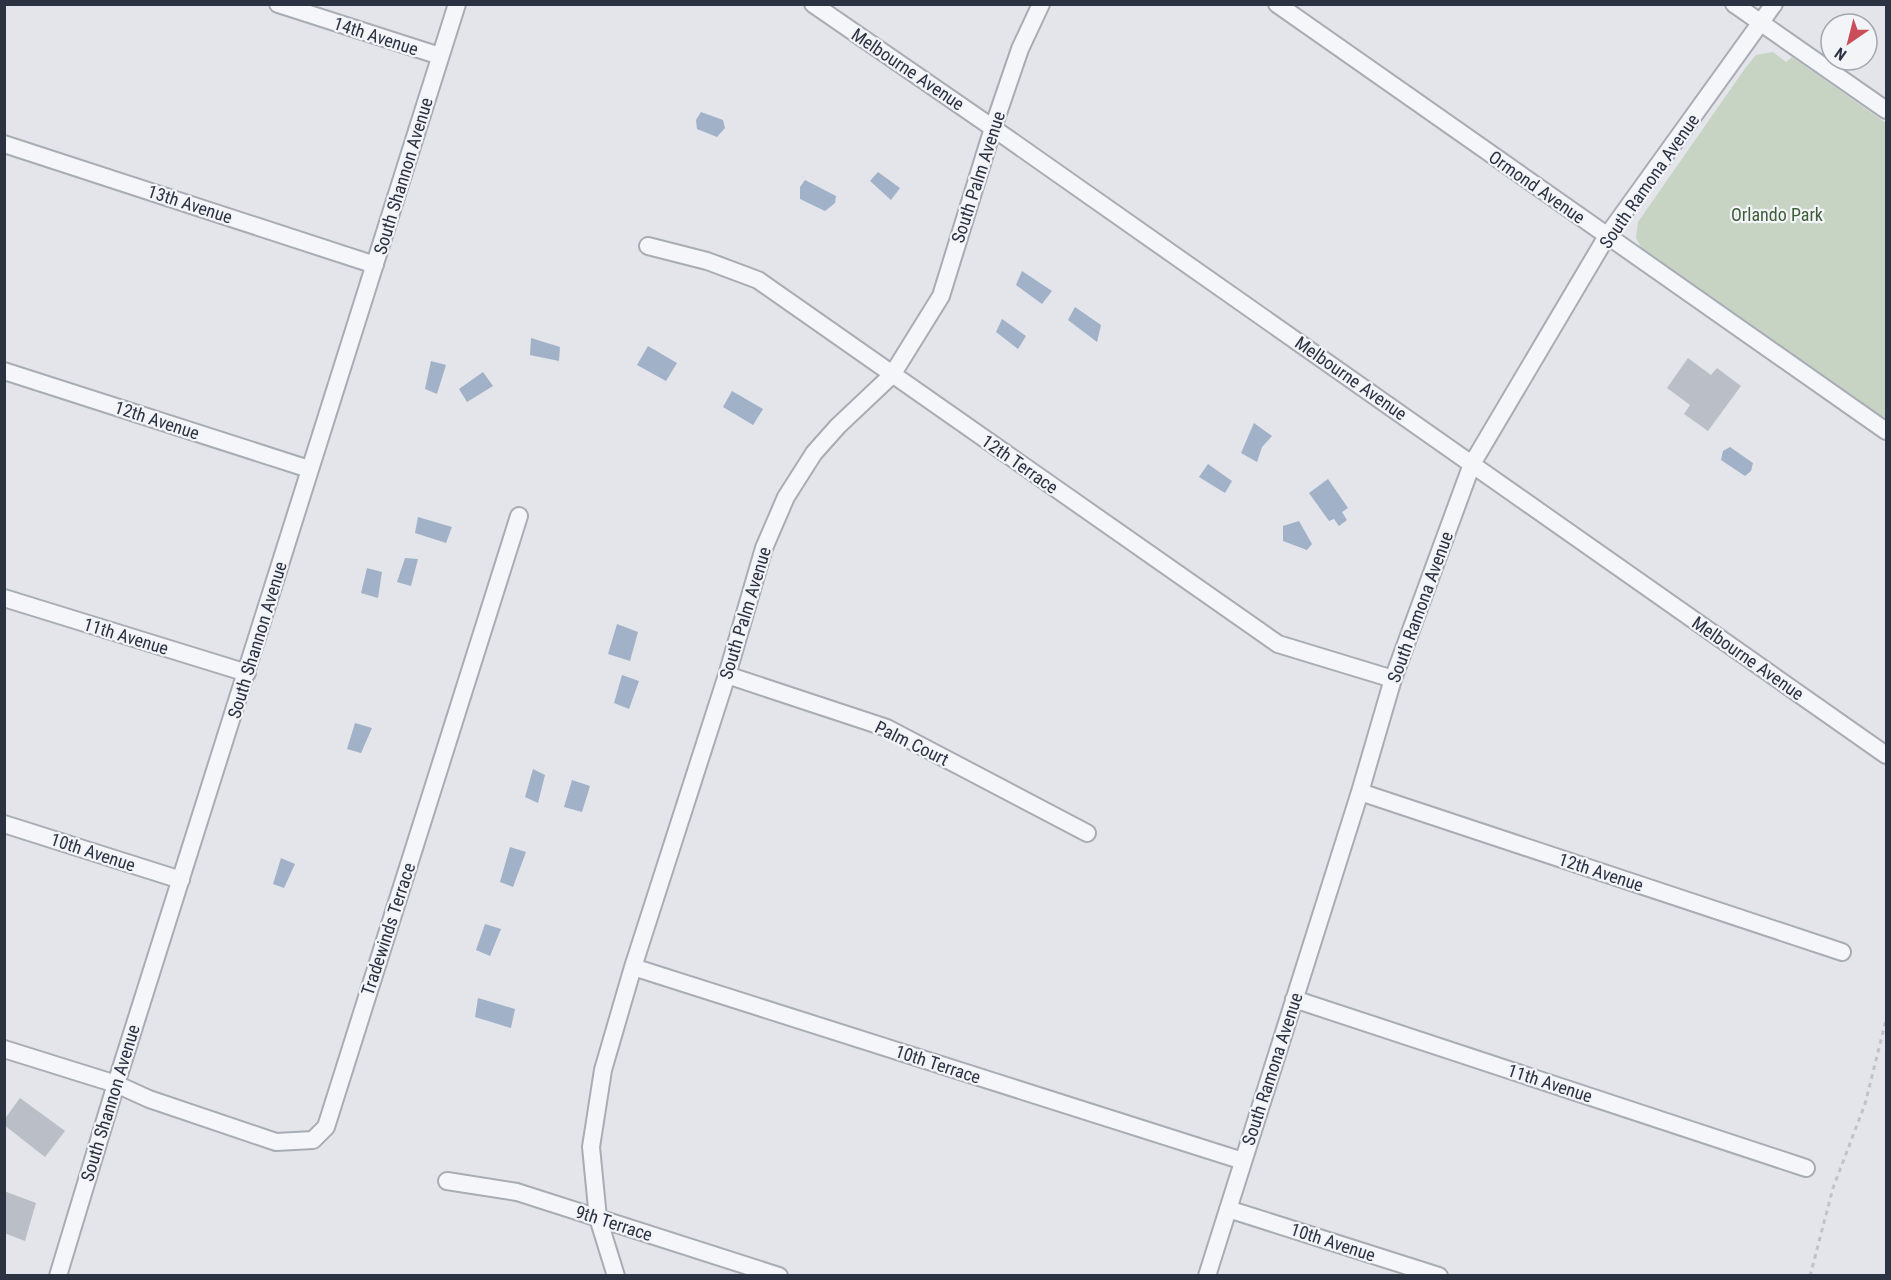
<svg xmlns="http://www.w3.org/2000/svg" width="1891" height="1280" font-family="'Roboto Condensed',sans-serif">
  <rect width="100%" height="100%" fill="#e3e5ea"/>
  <!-- green -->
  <path fill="#c7d4c4" d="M1773 52 1786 62 1792 57 1886 123V425L1647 258 1636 238 1638 222 1746 67 1756 55Z"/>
  <!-- water -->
  <path fill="#a0b1c8" d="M701 112 723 120 725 128 717 137 697 129 696 120Z
    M878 172 900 188 891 200 870 181Z
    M805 180 836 196 835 203 825 211 800 199V187Z
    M1022 271 1052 291 1042 304 1016 285Z
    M1075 307 1101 325 1097 342 1068 320Z
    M1002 319 1026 336 1018 349 996 332Z
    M531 338 560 347 559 361 530 355Z
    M648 346 677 363 666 381 637 365Z
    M431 361 446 365 437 394 425 389Z
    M483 372 493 386 467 402 459 389Z
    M732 391 763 409 753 425 723 407Z
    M1254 423 1272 436 1262 447 1257 462 1241 453Z
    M1730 447 1753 463 1751 471 1745 476 1721 460 1723 451Z
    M1208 464 1232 481 1225 493 1199 477Z
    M1328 479 1348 508 1342 512 1347 520 1339 526 1334 519 1329 521 1309 493Z
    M418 517 452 527 446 543 415 533Z
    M1299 521 1312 544 1307 550 1283 541V526Z
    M405 558 418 559 411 586 397 582Z
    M367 568 382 572 378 598 361 593Z
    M617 624 638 632 630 661 608 654Z
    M622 675 639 681 629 709 614 703Z
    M355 723 372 728 361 753 347 749Z
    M533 769 545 775 538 803 525 797Z
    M572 780 590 786 582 812 564 807Z
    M510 847 526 852 513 887 500 882Z
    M281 858 295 864 284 888 273 884Z
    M485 924 501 929 490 956 476 950Z
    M478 998 515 1009 511 1028 475 1017Z"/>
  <!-- building -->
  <path fill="#babec7" d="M1688 358 1711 375 1717 368 1741 386 1708 431 1684 414 1690 405 1667 388Z
    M20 1098 65 1131 45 1157 4 1125V1120Z
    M4 1191 36 1203 25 1241 4 1233Z"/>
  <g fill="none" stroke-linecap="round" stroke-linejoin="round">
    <defs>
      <path id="street" d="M278 4 440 56
        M813 4 993 128 1886 755
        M1277 4 1886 431
        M1734 4 1886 110
        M4 144 375 265
        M648 246 707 261 758 280 1278 644 1393 679
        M4 371 309 469
        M4 598 247 673
        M727 675 887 728 1087 833
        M1360 792 1842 952
        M4 824 181 880
        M633 967 1243 1161
        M1294 999 1806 1168
        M4 1049 116 1084 149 1099 276 1142 313 1140 326 1127 519 516
        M447 1181 517 1192 779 1276
        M1228 1209 1439 1276
        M58 1276 116 1084 457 4
        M616 1276 598 1218 591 1147 603 1070 633 967 727 675 764 548 786 497 814 453 838 426 892 375 941 296 993 128 1020 49 1041 4
        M1207 1276 1360 792 1393 679 1472 464 1607 236 1774 4"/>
    </defs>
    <!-- street casing -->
    <use href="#street" stroke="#a8acb4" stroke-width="20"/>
    <!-- path -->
    <path stroke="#c0c3c9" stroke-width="3" stroke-dasharray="4.5 4.5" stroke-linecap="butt" d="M1810 1276 1833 1188 1865 1104 1886 1020"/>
    <!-- street -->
    <use href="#street" stroke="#f5f6f9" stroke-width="16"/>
  </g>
  <g text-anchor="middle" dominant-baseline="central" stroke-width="4.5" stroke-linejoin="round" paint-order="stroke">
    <!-- street labels -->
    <g font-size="18" fill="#2b3242" stroke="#f2f4f8">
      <text transform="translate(376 36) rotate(18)">14th Avenue</text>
      <text transform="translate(908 69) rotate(34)">Melbourne Avenue</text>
      <text transform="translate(403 176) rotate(-73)">South Shannon Avenue</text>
      <text transform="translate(978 177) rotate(-72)">South Palm Avenue</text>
      <text transform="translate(1649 181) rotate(-55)">South Ramona Avenue</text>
      <text transform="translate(1537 187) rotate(35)">Ormond Avenue</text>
      <text transform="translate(190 204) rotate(18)">13th Avenue</text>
      <text transform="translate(1351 378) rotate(35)">Melbourne Avenue</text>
      <text transform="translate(157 420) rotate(18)">12th Avenue</text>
      <text transform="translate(1020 464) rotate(35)">12th Terrace</text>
      <text transform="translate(1420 607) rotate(-70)">South Ramona Avenue</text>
      <text transform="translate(745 613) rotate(-73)">South Palm Avenue</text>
      <text transform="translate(126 636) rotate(17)">11th Avenue</text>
      <text transform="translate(257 640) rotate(-73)">South Shannon Avenue</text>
      <text transform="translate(1748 658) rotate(35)">Melbourne Avenue</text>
      <text transform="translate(912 743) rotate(26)">Palm Court</text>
      <text transform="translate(93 852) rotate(18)">10th Avenue</text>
      <text transform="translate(1601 872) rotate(18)">12th Avenue</text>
      <text transform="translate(388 929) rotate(-72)">Tradewinds Terrace</text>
      <text transform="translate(938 1064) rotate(18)">10th Terrace</text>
      <text transform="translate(1272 1069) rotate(-72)">South Ramona Avenue</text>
      <text transform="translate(1550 1083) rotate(18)">11th Avenue</text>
      <text transform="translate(110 1103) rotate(-73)">South Shannon Avenue</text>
      <text transform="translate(614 1223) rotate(18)">9th Terrace</text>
      <text transform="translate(1333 1242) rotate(18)">10th Avenue</text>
    </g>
    <!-- park labels -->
    <g font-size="18" fill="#3e5d39" stroke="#f2f4f8">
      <text x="1777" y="214">Orlando Park</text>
    </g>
  </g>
  <!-- border -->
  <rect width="1891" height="1280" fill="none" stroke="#2b3242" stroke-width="12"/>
  <!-- north arrow -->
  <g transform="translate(1849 42) rotate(215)"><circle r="28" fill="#f2f4f8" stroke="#a2a6af" stroke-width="1.5"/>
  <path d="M0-4.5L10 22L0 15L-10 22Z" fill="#c94e5a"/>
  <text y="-9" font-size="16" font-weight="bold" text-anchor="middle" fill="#2b3242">N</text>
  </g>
</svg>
